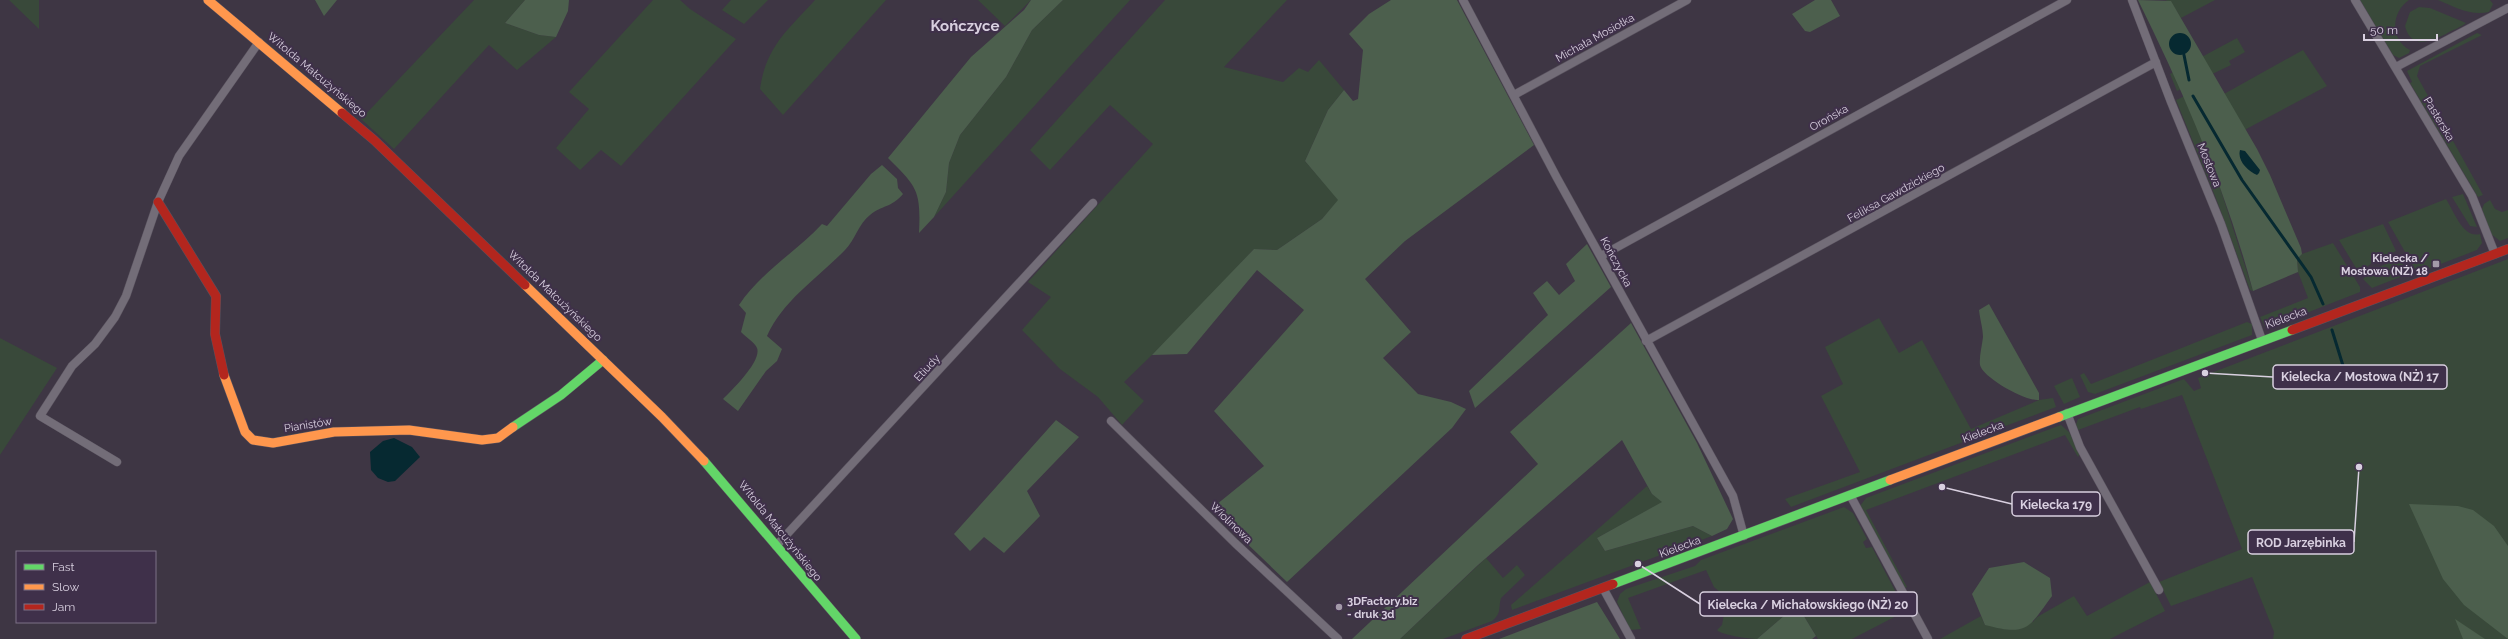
<svg xmlns="http://www.w3.org/2000/svg" width="2508" height="639" font-family="Raleway,sans-serif">
  <rect width="100%" height="100%" fill="#3e3644"/>
  <!-- green -->
  <path fill="#39493a" d="M9 0H39V29Z
    M474 0H525L505 23 539 35 556 37 517 70 489 45 394 149 361 119Z
    M653 0H680L690 9 736 39 621 166 601 150 580 170 556 148 589 109 569 92Z
    M731 0H768L744 24 722 10Z
    M815 0H886L783 115 760 89C766 46 788 30 815 0Z
    M978 0H1031L1005 26Z
    M1063 0H1130L934 217 946 192 949 163 960 135 1006 77 1032 30Z
    M1165 0H1287L1224 67 1283 82 1299 68 1308 72 1319 60 1344 90 1328 110 1305 161 1339 200 1322 219 1277 250 1254 249 1184 324 1124 382 1144 401 1122 425 1098 397 1060 369 1022 330 1051 297 1028 282 1153 144 1110 105 1050 170 1030 150Z
    M2165 0H2215L2181 18 2171 2Z
    M2360 0H2409C2391 12 2390 40 2410 50L2409 53 2399 58 2393 55Z
    M2438 0H2490L2493 4 2489 12C2470 16 2455 7 2438 0Z
    M2419 7 2430 8 2466 23C2460 28 2452 30 2446 34 2431 41 2411 50 2405 26L2410 12Z
    M2477 33 2482 35 2420 66 2417 76 2483 195 2478 197 2410 83 2412 82 2407 71Z
    M2237 38 2245 52 2229 61 2231 65 2177 91 2170 74Z
    M2303 50 2327 86 2205 151 2217 178 2253 291 2250 290 2217 201 2176 100 2207 86 2215 99Z
    M2463 194 2477 227 2470 226 2452 197Z
    M2446 199C2454 211 2463 239 2480 234L2482 243 2477 250 2417 273 2388 222Z
    M2490 200 2495 209 2502 212 2508 210V238L2500 241 2491 234 2482 209 2484 204Z
    M2383 224 2396 251 2373 262 2359 273 2339 240Z
    M2333 243 2360 287V292L2286 321 2265 327 2260 317 2308 298 2298 272 2297 259 2302 254Z
    M2508 259V639H2273L2274 632 2252 577 2171 606 2159 582 2242 549 2182 395 2141 409 2140 407 2078 430 2076 425 2078 419 2184 379 2194 391 2201 388 2198 378Z
    M2392 261H2401L2408 274 2372 288 2363 279 2373 270Z
    M1879 318 1899 353 1922 340 1971 429 2039 400 2053 398 2056 407 1791 507 1785 499 1860 472 1821 396 1843 384 1825 347Z
    M2247 322 2252 324V335L2095 394 2088 392 2080 375 2084 373 2091 384Z
    M0 338 57 368 0 455Z
    M2072 378 2080 397 2064 404 2054 386Z
    M2061 425 2069 432 2080 453 2078 457 2065 435 1866 510 1907 587 1904 588 1860 506 1866 498Z
    M1647 486 1652 494 1663 502 1597 538 1605 551 1693 526 1712 536 1512 610 1511 605Z
    M1844 507 1853 513 1867 539 1863 542 1866 548 1872 547 1901 602 1897 604 1902 613 1852 639H1818L1799 608H1793L1757 639C1750 639 1721 635 1717 630L1722 625 1727 598 1714 587 1706 570 1628 598 1641 629 1630 630 1617 602 1620 594 1626 589 1695 566 1701 560Z
    M1486 558 1503 578 1517 565 1525 575 1501 598C1498 609 1502 613 1492 621L1443 639H1400Z
    M2150 582 2165 611 2110 639H1940L1981 616 1985 625 2033 622 2037 617 2074 596 2087 616Z"/>
  <!-- forest -->
  <path fill="#4c5f4d" d="M315 0H337L324 16Z
    M525 0H569L568 11 556 37 539 35 505 23Z
    M1031 0H1063L1032 30 1006 77 960 135 949 163 946 192 934 217 919 233C921 190 917 187 888 158L971 57 1024 10Z
    M1391 0H1457L1534 145 1405 241 1365 279 1411 332 1383 358 1418 394 1451 402 1466 409 1452 428 1287 582 1211 509 1264 466 1214 411 1304 310 1257 270 1187 354 1152 355 1254 249 1277 250 1322 219 1338 200 1305 161 1328 110 1344 90 1353 101 1358 99 1363 50 1349 34 1369 14Z
    M1815 0H1831L1840 16 1810 32 1805 31 1792 14Z
    M2138 0 2171 1 2257 149 2270 175 2301 248 2302 254 2297 259 2298 272 2253 291C2226 190 2184 93 2138 0Z
    M882 165 897 179 898 188 903 194C891 208 882 205 870 215 859 223 855 240 845 250 818 278 783 300 767 336L782 349 777 361 766 371 738 411 723 399C732 390 762 361 757 348 755 343 746 337 741 332L746 313 739 305C761 272 796 252 822 224L827 226 871 174Z
    M1587 244 1611 287 1475 408 1469 391 1548 315 1533 293 1547 281 1559 295 1575 281 1566 264Z
    M1989 304 2039 393V400C2027 402 1983 378 1980 365 1979 357 1982 346 1983 337 1983 329 1980 319 1979 310Z
    M1631 323 1697 443 1733 519 1727 529 1712 536 1693 526 1605 551 1597 538 1662 502 1652 494 1622 440 1478 565 1400 639H1352L1538 464 1510 432Z
    M1056 420 1079 437 1027 491 1040 516 1004 553 984 537 970 551 954 534Z
    M2409 504 2458 506 2473 510 2494 526 2508 546V639L2464 605 2443 579Z
    M2024 562 2050 578 2052 596C2028 629 2027 636 1985 625L1972 594 1989 568Z
    M1597 602 1620 639H1499Z
    M1793 608H1799L1816 636 1812 639H1757Z
    M2455 619 2485 639H2463Z"/>
  <!-- water -->
  <path fill="#062931" d="M2169 44a11 11 0 1 1 22 0a11 11 0 1 1-22 0Z
    M2240 150 2245 151 2260 170 2259 173 2257 175C2248 171 2237 161 2240 150Z
    M394 438 412 447 420 457 395 481 388 482 378 478 371 470 370 452 383 441Z"/>
  <g fill="none" stroke-linecap="round" stroke-linejoin="round">
    <!-- stream -->
    <path stroke="#062931" stroke-width="3" d="M2184 55 2189 80
      M2193 96 2242 180 2311 277 2323 304
      M2332 330 2349 385"/>
    <defs>
      <path id="street" d="M1463 0 1557 178 1733 496 1744 536
        M2132 0 2171 102 2221 224 2262 340
        M2355 0 2472 196 2495 254
        M2396 67 2508 8
        M1514 95 1687 0
        M1601 256 2067 0
        M1646 341 2156 62
        M2067 413 2080 447 2159 590
        M1111 421 1235 543 1338 639
        M117 462 40 416 72 366 95 344 115 317 126 296 158 202 179 156 259 42
        M1850 495 1928 639
        M776 546 1093 203
        M1603 588 1631 639"/>
      <path id="fast" d="M2059 417 2292 330
        M513 427 561 395 603 360
        M704 461 856 639
        M1613 584 1890 480"/>
      <path id="slow" d="M208 0 342 113
        M525 285 662 417 704 461
        M224 375 245 432 253 440 273 443 334 432 409 430 482 440 498 438 513 427
        M1890 480 2059 417"/>
      <path id="jam" d="M342 113 374 140 525 285
        M158 202 216 296 215 334 224 375
        M2292 330 2508 249
        M1466 639 1613 584"/>
    </defs>
    <!-- street casing -->
    <use href="#street" stroke="#59525e" stroke-width="9"/>
    <!-- fast casing -->
    <use href="#fast" stroke="#59525e" stroke-width="10"/>
    <!-- slow casing -->
    <use href="#slow" stroke="#59525e" stroke-width="10"/>
    <!-- jam casing -->
    <use href="#jam" stroke="#59525e" stroke-width="10"/>
    <!-- street -->
    <use href="#street" stroke="#736d78" stroke-width="8"/>
    <!-- fast -->
    <use href="#fast" stroke="#63d668" stroke-width="9"/>
    <!-- slow -->
    <use href="#slow" stroke="#ff974d" stroke-width="9"/>
    <!-- jam -->
    <use href="#jam" stroke="#b3261e" stroke-width="9"/>
  </g>
  <!-- markers -->
  <g fill="#a39aa9" stroke="#3f304a" stroke-width="1.5">
    <rect x="2432" y="260" width="8" height="8" rx="2"/>
    <circle cx="1339" cy="607" r="4"/>
  </g>
  <g text-anchor="middle" dominant-baseline="central" stroke-width="4" stroke-linejoin="round" paint-order="stroke">
    <!-- street labels -->
    <g font-size="11" fill="#d9d0e0" stroke="#3f304a">
      <text transform="translate(1595 38) rotate(-29)">Michała Mosiołka</text>
      <text transform="translate(317 75) rotate(40)">Witolda Małcużyńskiego</text>
      <text transform="translate(1829 118) rotate(-29)">Orońska</text>
      <text transform="translate(2439 119) rotate(59)">Pasterska</text>
      <text transform="translate(2209 165) rotate(68)">Mostowa</text>
      <text transform="translate(1896 193) rotate(-29)">Feliksa Gawdzickiego</text>
      <text transform="translate(1616 262) rotate(62)">Kończycka</text>
      <text transform="translate(555 296) rotate(44)">Witolda Małcużyńskiego</text>
      <text transform="translate(2286 318) rotate(-20)">Kielecka</text>
      <text transform="translate(927 368) rotate(-47)">Etiudy</text>
      <text transform="translate(308 425) rotate(-9)">Pianistów</text>
      <text transform="translate(1983 432) rotate(-21)">Kielecka</text>
      <text transform="translate(1231 523) rotate(44)">Wiolinowa</text>
      <text transform="translate(780 531) rotate(51)">Witolda Małcużyńskiego</text>
      <text transform="translate(1680 547) rotate(-20)">Kielecka</text>
    </g>
    <!-- poi labels -->
    <g font-size="11" font-weight="bold" fill="#d9d0e0" stroke="#3f304a" text-anchor="end">
      <text x="2428" y="258">Kielecka /<tspan x="2428" dy="13">Mostowa (NŻ) 18</tspan></text>
      <text x="1347" y="601" text-anchor="start">3DFactory.biz<tspan x="1347" dy="13">- druk 3d</tspan></text>
    </g>
    <!-- district labels -->
    <g font-size="15" font-weight="bold" fill="#d9d0e0" stroke="#3f304a">
      <text x="965" y="26">Kończyce</text>
    </g>
  </g>
  <!-- callouts -->
  <path fill="none" stroke="#d9d0e0" stroke-width="1.5" d="M2205 373L2273 377M1942 487L2012 504M2359 467L2354 542M1638 564L1700 604"/>
  <g fill="#d9d0e0" stroke="#3f304a" stroke-width="1.5">
    <circle cx="2205" cy="373" r="4"/>
    <circle cx="1942" cy="487" r="4"/>
    <circle cx="2359" cy="467" r="4"/>
    <circle cx="1638" cy="564" r="4"/>
  </g>
  <g fill="#3f304a" stroke="#d9d0e0" stroke-width="1.5">
    <rect x="2273" y="365" width="174" height="24" rx="4"/>
    <rect x="2012" y="492" width="88" height="24" rx="4"/>
    <rect x="2248" y="530" width="106" height="24" rx="4"/>
    <rect x="1700" y="592" width="217" height="24" rx="4"/>
  </g>
  <g font-size="12" text-anchor="middle" font-weight="bold" fill="#d9d0e0">
    <text x="2360" y="381">Kielecka / Mostowa (NŻ) 17</text>
    <text x="2056" y="509">Kielecka 179</text>
    <text x="2301" y="547">ROD Jarzębinka</text>
    <text x="1808" y="609">Kielecka / Michałowskiego (NŻ) 20</text>
  </g>
  <!-- legend -->
  <rect x="16" y="551" width="140" height="72" fill="#3f304a" stroke="#7d7086"/>
  <rect x="24" y="564" width="20" height="6" fill="#63d668" stroke="#7d7086"/>
  <text x="52" y="571" font-size="12" fill="#d9d0e0">Fast</text>
  <rect x="24" y="584" width="20" height="6" fill="#ff974d" stroke="#7d7086"/>
  <text x="52" y="591" font-size="12" fill="#d9d0e0">Slow</text>
  <rect x="24" y="604" width="20" height="6" fill="#b3261e" stroke="#7d7086"/>
  <text x="52" y="611" font-size="12" fill="#d9d0e0">Jam</text>
  <!-- scale -->
  <path d="M2364 34v6h73v-6" fill="none" stroke="#d9d0e0" stroke-width="2"/>
  <text x="2370" y="34" font-size="12" fill="#d9d0e0" stroke="#3f304a" stroke-width="3" paint-order="stroke">50 m</text>
</svg>
